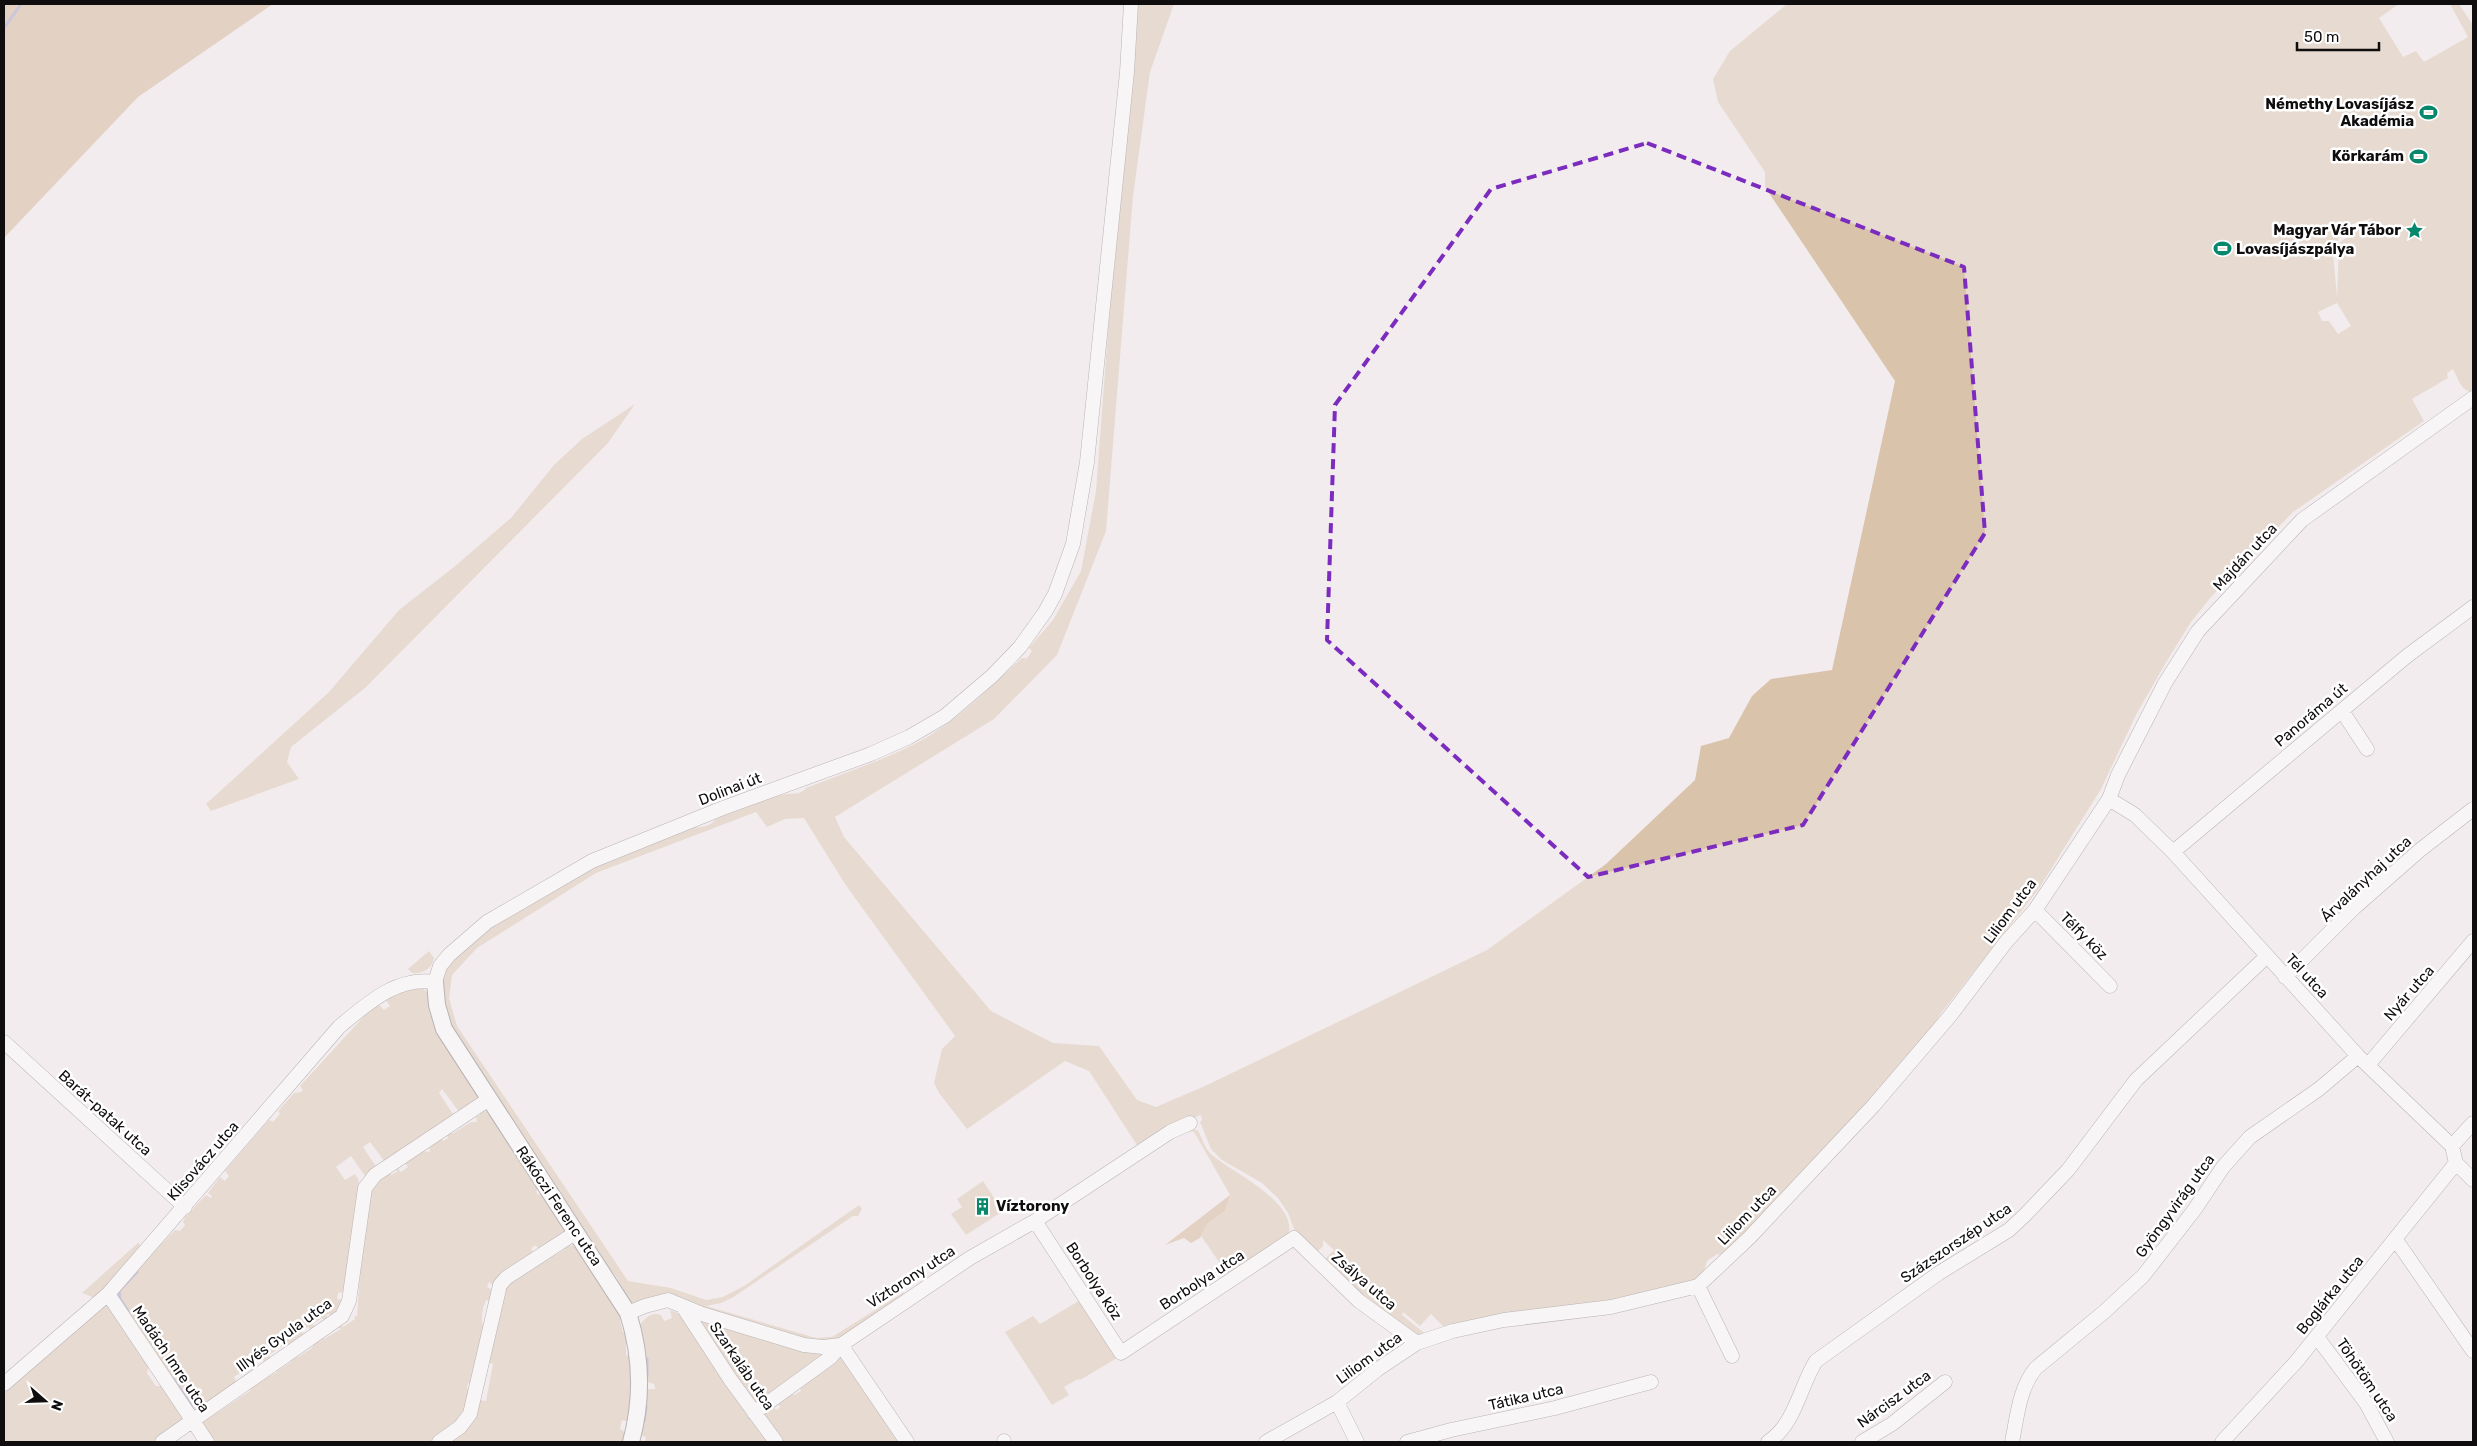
<svg xmlns="http://www.w3.org/2000/svg" width="2477" height="1446" font-family="Rubik,sans-serif">
  <rect width="100%" height="100%" fill="#f3ecee"/>
  <!-- green -->
  <path fill="#dac3ab" fill-rule="evenodd" d="M1136 4H1174L1150 72 1133 196 1106 531 1057 655 994 719 835 817 844 837 991 1011 1053 1043 1099 1046 1137 1100 1156 1107 1205 1086 1487 950 1606 864 1695 780 1701 746 1729 738 1752 696 1771 679 1832 670 1895 381 1765 187V172L1718 102 1713 79 1730 51 1787 4H2399L2379 18 2403 57 2416 51 2424 62 2468 37 2450 4H2459L2473 25V389L2470 392C2460 389 2458 378 2453 369L2447 373 2448 378 2412 399 2424 421 2293 512 2211 597 2191 622 2165 664 2137 713 2101 789 2038 890 1942 1012 1922 1041 1883 1088 1878 1087V1093L1746 1235 1722 1255 1717 1254 1707 1261 1702 1278 1656 1293 1446 1329 1431 1314 1420 1326 1403 1312 1402 1315 1428 1336 1420 1339 1378 1308 1379 1306 1366 1297 1364 1298 1324 1260 1334 1250 1323 1240V1246L1317 1252 1294 1229 1288 1213 1278 1198 1262 1183 1222 1160 1211 1149 1200 1122 1202 1120 1201 1115 1176 1124 1137 1145 1089 1071 1065 1061 967 1129 939 1093 934 1083 942 1049 955 1036 845 884 804 818 785 819 767 827 756 812 596 873 477 948 452 975 449 998 457 1026 628 1281 671 1288 706 1300 723 1297 744 1286 859 1205 862 1209 858 1216H853L732 1298 721 1303 706 1306 816 1338 832 1337 904 1292 903 1295 839 1338 818 1344 703 1311 630 1304 617 1278 602 1259 449 1029 441 981 452 957 484 930 590 867 694 827C702 828 711 826 716 819 736 812 768 796 788 794 796 793 800 795 806 788 848 771 893 758 932 734 965 714 994 683 1022 658H1026L1024 662 1032 651 1029 648 1053 620 1081 571 1096 491 1109 317ZM2373 218 2339 243 2337 297 2333 253 2343 227ZM2337 303 2351 326 2338 334 2329 321H2322L2318 312Z
    M635 404 608 443 365 688 291 747 287 762 299 779 211 811 206 804 329 692 399 610 454 567 511 518 554 465 582 439Z
    M429 951 434 958C432 969 423 974 412 973L408 969Z
    M421 987 428 993 479 1097V1100L460 1113 442 1089 439 1093 455 1117 385 1162 370 1142 363 1147 377 1168 365 1176 351 1156 336 1167 345 1180 355 1174 359 1181 346 1291 338 1293 337 1299 343 1300 342 1305 332 1318 329 1314 326 1315 330 1321 326 1323 322 1318 313 1324 316 1328 311 1331 308 1327 302 1331 304 1335 286 1347 284 1345 269 1355 271 1358 264 1362 261 1358 234 1377 237 1383 196 1411 190 1409 117 1299V1294L121 1286 175 1230 180 1231 185 1225 183 1222 185 1217 206 1195 211 1198 212 1196 208 1193 220 1177 225 1181 229 1176 225 1171 269 1120 273 1122 280 1114 278 1111 294 1093 301 1092 303 1090 300 1086 365 1015 379 1005 384 1010 390 1006 386 1000 407 988Z
    M484 1111 490 1113 541 1187 536 1191 538 1195 544 1192 565 1230 564 1234 539 1250 536 1245 531 1248 534 1255 494 1286 489 1282 487 1287 491 1289 490 1301 486 1300C482 1310 480 1319 484 1329L473 1384 468 1383 467 1388 470 1393 467 1411 432 1442H212L203 1422 250 1391 248 1386 261 1380 264 1381 262 1378 273 1375 270 1371 274 1374 277 1372 275 1368 279 1370 291 1362 289 1359 297 1354 298 1357 312 1348 315 1342 321 1341V1337L324 1339 341 1329 338 1327 341 1325 343 1327 355 1319 354 1315 357 1317 360 1272 370 1190 374 1184 389 1172 391 1175 397 1172 396 1167 401 1172 408 1167 405 1163 421 1151 430 1152 429 1146 441 1138 443 1141 448 1138 447 1133 450 1131 452 1134 471 1122H477L476 1117 480 1115V1112Z
    M1192 1128 1198 1131C1203 1139 1204 1148 1211 1154 1229 1171 1300 1202 1288 1236L1231 1279 1201 1236 1207 1224 1225 1211 1230 1195 1197 1137 1194 1132 1187 1131Z
    M983 1181 1003 1211 966 1235 951 1214 962 1207 957 1199Z
    M139 1242 141 1252 95 1298 82 1293Z
    M565 1245 577 1246 622 1317 620 1321 623 1332 628 1331 630 1341 626 1344V1355L632 1357 630 1422 622 1420 620 1429 629 1434 626 1442H448L479 1400 486 1401 493 1364 486 1362 507 1283 564 1250Z
    M1082 1299 1117 1358 1080 1380 1078 1379 1064 1387 1069 1395 1052 1405 1005 1332 1033 1316 1040 1324Z
    M103 1304H107L149 1366 147 1373 156 1386H163L183 1418V1421L158 1442H4V1390Z
    M670 1310 680 1314 771 1442H637V1440L645 1441 646 1437 638 1435 646 1389H655L654 1384 645 1381 638 1327C644 1320 650 1311 661 1315L664 1321 672 1318Z
    M698 1319 834 1350 758 1407 751 1402Z
    M841 1352 902 1442H779L760 1412 769 1405 777 1410 780 1407 777 1402 790 1392 794 1395 801 1391 799 1387Z"/>
  <!-- forest -->
  <path fill="#d0b190" d="M4 4H273L138 97 4 238Z
    M1230 1195 1225 1211 1207 1224 1200 1238 1191 1243 1184 1238 1165 1245Z"/>
  <g fill="none" stroke-linecap="round" stroke-linejoin="round">
    <!-- stream -->
    <path stroke="#9c97bf" stroke-width="3" d="M4 28 21 4
      M128 1311 120 1299 119 1291 137 1272
      M647 1359V1375
      M174 1380 192 1406
      M644 1421 646 1407"/>
    <defs>
      <path id="minor" d="M2342 711 2367 749
        M2109 799 2135 815 2173 852 2358 1056 2452 1146 2456 1163 2473 1180
        M2173 852 2407 656 2473 607
        M2035 910 2110 986
        M2285 977 2355 907 2420 850 2473 809
        M4 1042 185 1207
        M2368 1065 2473 941
        M2452 1146 2473 1123
        M1035 1221 1121 1353 1294 1238 1359 1301 1417 1343
        M2396 1240 2473 1351
        M1698 1286 1732 1356
        M108 1294 207 1442
        M683 1307 730 1379 776 1442
        M628 1313 645 1306 668 1300 702 1314 804 1345 823 1347 841 1345 970 1258 1035 1221 1170 1132 1190 1123
        M2317 1337 2366 1403 2387 1442
        M841 1345 907 1442
        M4 1384 108 1294 339 1027C367 1004 396 976 435 982L440 966 449 955 487 922 592 861 723 808 871 754 909 737 945 716 992 676 1020 647 1045 612 1055 594 1073 544 1087 462 1127 72 1131 4
        M1337 1402 1357 1442
        M754 1413 831 1357 841 1345
        M1004 1441V1442
        M162 1442 342 1316 349 1301 365 1188 375 1175 489 1099
        M439 1442 460 1427 470 1414 500 1285 506 1278 575 1233
        M1266 1442 1337 1402 1378 1369 1417 1343 1453 1331 1504 1320 1611 1307 1698 1286 1749 1238 1874 1105 1950 1016 2006 942 2035 910 2109 799 2118 775 2165 683 2198 631 2302 520 2473 398
        M1407 1442 1451 1430 1555 1408 1651 1382
        M1768 1442C1796 1423 1799 1388 1816 1361L1939 1273 2009 1230 2025 1215 2068 1170 2136 1080 2267 956
        M1862 1442 1892 1424 1945 1382
        M2012 1442C2017 1418 2019 1388 2036 1368L2104 1312 2143 1276 2195 1209 2223 1167 2250 1137 2319 1089 2358 1056
        M2222 1442 2296 1362 2456 1163"/>
      <path id="tertiary" d="M435 982 437 1005 444 1029 628 1313C642 1357 643 1398 631 1442"/>
    </defs>
    <!-- minor casing -->
    <use href="#minor" stroke="#736e70" stroke-width="15"/>
    <!-- tertiary casing -->
    <use href="#tertiary" stroke="#736e70" stroke-width="18"/>
    <!-- minor -->
    <use href="#minor" stroke="#fff" stroke-width="14"/>
    <!-- tertiary -->
    <use href="#tertiary" stroke="#fff" stroke-width="16"/>
  </g>
  <!-- marked area -->
  <path d="M0 0H2477V1446H0ZM1647 143 1964 267 1985 533 1803 825 1588 877 1327 640 1335 405 1491 189Z" fill="#f3ecee" fill-opacity=".55" fill-rule="evenodd"/>
  <path fill="none" stroke="#7b2cbf" stroke-width="4" stroke-dasharray="10 6" stroke-linejoin="round" d="M1647 143 1964 267 1985 533 1803 825 1588 877 1327 640 1335 405 1491 189Z"/>
  <!-- icons -->
  <defs>
    <symbol id="stadium-bare" viewBox="-9 -9 18 18"><path d="M0-5a6.5 5 0 1 0 0 10a6.5 5 0 1 0 0-10ZM-3.5-1.8h7v3.6h-7Z" fill="#07886c" stroke="#fff" stroke-width="2.5" paint-order="stroke"/></symbol>
    <symbol id="sight-bare" viewBox="-9 -9 18 18"><path d="M0-6L1.8-2.2L6-1.7L2.9 1.2L3.7 5.4L0 3.3L-3.7 5.4L-2.9 1.2L-6-1.7L-1.8-2.2Z" fill="#07886c" stroke="#fff" stroke-width="2.5" paint-order="stroke"/></symbol>
    <symbol id="building-bare" viewBox="-9 -9 18 18"><path d="M-4-6H4V6H1V3H-1V6H-4ZM-2.5-4.3h1.7v1.8h-1.7ZM.8-4.3h1.7v1.8H.8ZM-2.5-1h1.7V.8h-1.7ZM.8-1h1.7V.8H.8Z" fill="#07886c" stroke="#fff" stroke-width="2.5" paint-order="stroke"/></symbol>
  </defs>
  <g fill-rule="evenodd">
    <use href="#stadium-bare" x="2416" y="100" width="25" height="25"/>
    <use href="#stadium-bare" x="2406" y="144" width="25" height="25"/>
    <use href="#sight-bare" x="2402" y="218" width="25" height="25"/>
    <use href="#stadium-bare" x="2210" y="236" width="25" height="25"/>
    <use href="#building-bare" x="970" y="1194" width="25" height="25"/>
  </g>
  <g text-anchor="middle" dominant-baseline="central" stroke-width="5" stroke-linejoin="round" paint-order="stroke">
    <!-- poi labels -->
    <g font-size="15" font-weight="bold" fill="#0f0d0e" stroke="#fff" text-anchor="end">
      <text x="2414" y="104">Némethy Lovasíjász<tspan x="2414" dy="17">Akadémia</tspan></text>
      <text x="2404" y="156">Körkarám</text>
      <text x="2401" y="230">Magyar Vár Tábor</text>
      <text x="2236" y="249" text-anchor="start">Lovasíjászpálya</text>
      <text x="996" y="1206" text-anchor="start">Víztorony</text>
    </g>
    <!-- street labels -->
    <g font-size="15" fill="#0f0d0e" stroke="#fff">
      <text transform="translate(2245 557) rotate(-47)">Majdán utca</text>
      <text transform="translate(2311 715) rotate(-40)">Panoráma út</text>
      <text transform="translate(730 789) rotate(-21)">Dolinai út</text>
      <text transform="translate(2366 879) rotate(-43)">Árvalányhaj utca</text>
      <text transform="translate(2010 911) rotate(-53)">Liliom utca</text>
      <text transform="translate(2084 936) rotate(45)">Télfy köz</text>
      <text transform="translate(2307 976) rotate(47)">Tél utca</text>
      <text transform="translate(2409 993) rotate(-49)">Nyár utca</text>
      <text transform="translate(105 1113) rotate(42)">Barát-patak utca</text>
      <text transform="translate(203 1161) rotate(-49)">Klisovácz utca</text>
      <text transform="translate(559 1206) rotate(56)">Rákóczi Ferenc utca</text>
      <text transform="translate(2175 1206) rotate(-54)">Gyöngyvirág utca</text>
      <text transform="translate(1747 1215) rotate(-46)">Liliom utca</text>
      <text transform="translate(1956 1243) rotate(-34)">Százszorszép utca</text>
      <text transform="translate(911 1277) rotate(-33)">Víztorony utca</text>
      <text transform="translate(1202 1280) rotate(-33)">Borbolya utca</text>
      <text transform="translate(1094 1281) rotate(57)">Borbolya köz</text>
      <text transform="translate(1364 1281) rotate(41)">Zsálya utca</text>
      <text transform="translate(2330 1295) rotate(-51)">Boglárka utca</text>
      <text transform="translate(284 1335) rotate(-36)">Illyés Gyula utca</text>
      <text transform="translate(1369 1358) rotate(-36)">Liliom utca</text>
      <text transform="translate(171 1359) rotate(56)">Madách Imre utca</text>
      <text transform="translate(742 1366) rotate(56)">Szarkaláb utca</text>
      <text transform="translate(2367 1380) rotate(56)">Töhötöm utca</text>
      <text transform="translate(1526 1397) rotate(-13)">Tátika utca</text>
      <text transform="translate(1894 1399) rotate(-36)">Nárcisz utca</text>
    </g>
  </g>
  <!-- border -->
  <rect width="2477" height="1446" fill="none" stroke="#0f0d0e" stroke-width="10"/>
  <!-- north arrow -->
  <g transform="translate(45 1401) rotate(110)" stroke="#ffffff" stroke-width="4" paint-order="stroke">
  <path d="M0-4L9 19L0 12L-9 19Z" fill="#0f0d0e"/>
  <text y="-8" font-size="14" font-weight="bold" text-anchor="middle" fill="#0f0d0e">N</text>
  </g>
  <!-- scale -->
  <path d="M2297 42v8h82v-8" fill="none" stroke="#0f0d0e" stroke-width="2.5"/>
  <text x="2304" y="42" font-size="15" fill="#0f0d0e" stroke="#ffffff" stroke-width="4" paint-order="stroke">50 m</text>
</svg>
